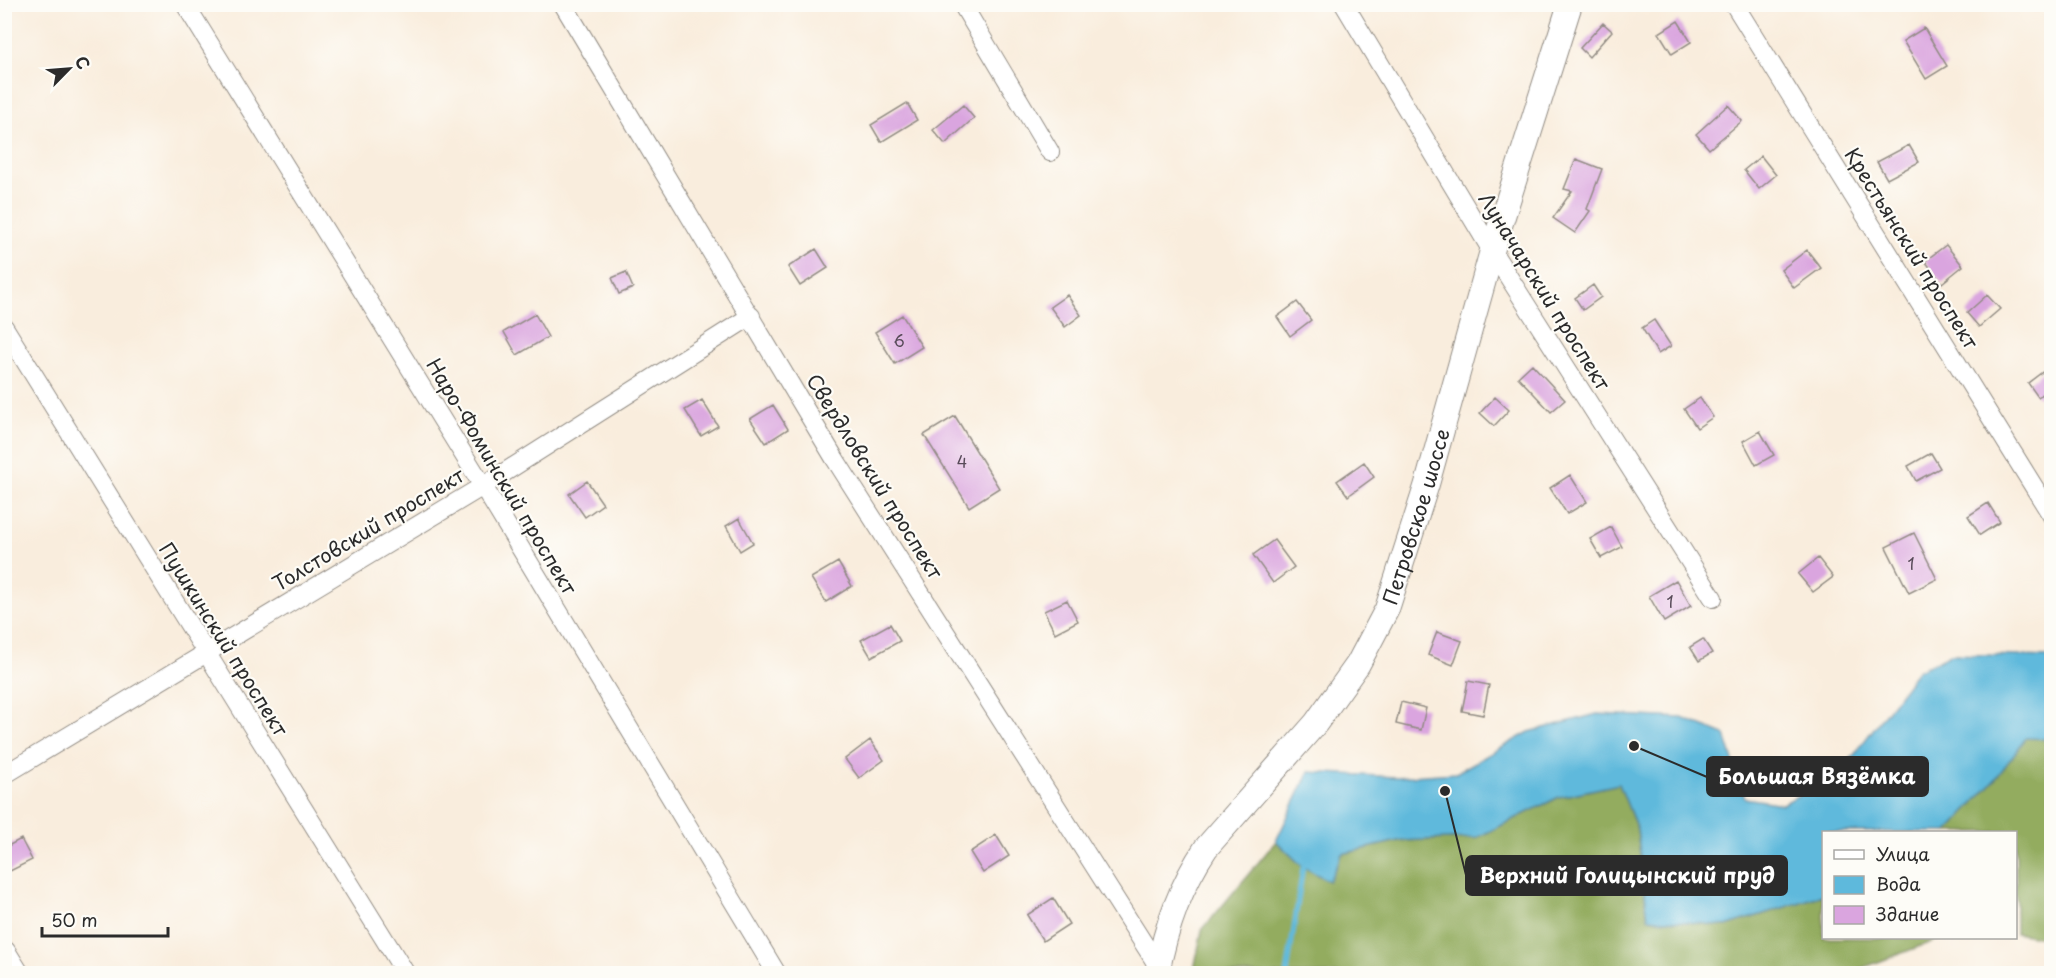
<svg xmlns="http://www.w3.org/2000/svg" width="2056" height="978" font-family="'Playpen Sans',sans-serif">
  <rect width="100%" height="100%" fill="#fdfcf7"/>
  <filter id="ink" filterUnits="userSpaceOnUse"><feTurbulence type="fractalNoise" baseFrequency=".0167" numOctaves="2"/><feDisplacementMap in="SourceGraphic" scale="12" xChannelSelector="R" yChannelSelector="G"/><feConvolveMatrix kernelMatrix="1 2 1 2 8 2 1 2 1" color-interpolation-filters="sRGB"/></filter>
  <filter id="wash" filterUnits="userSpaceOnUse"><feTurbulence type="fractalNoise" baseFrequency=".008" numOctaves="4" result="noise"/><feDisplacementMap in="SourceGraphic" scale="24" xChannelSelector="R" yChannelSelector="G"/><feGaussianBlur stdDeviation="1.35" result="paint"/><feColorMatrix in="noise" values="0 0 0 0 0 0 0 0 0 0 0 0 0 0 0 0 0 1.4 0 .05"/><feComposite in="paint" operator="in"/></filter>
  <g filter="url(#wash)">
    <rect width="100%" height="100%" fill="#f9eddd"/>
    <!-- forest -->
    <path fill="#93ac5e" stroke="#5f6c44" stroke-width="1.5" d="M2026 737 2051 739V936L2044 938 2016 933V832H1947L1994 781Z
      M1619 784 1637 829 1648 918 1726 926 1823 895 1824 938H1942L1849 973 1193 974 1202 930 1276 841 1303 867 1342 854 1398 841 1476 838 1559 797Z"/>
    <!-- water -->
    <path fill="#5eb9dc" stroke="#447284" stroke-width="1.5" d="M1951 654 2051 657V739L2026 738 1994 781 1947 832H1824L1823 895 1726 926 1648 918 1637 829 1619 784 1559 797 1476 838 1398 841 1342 854 1329 881 1303 867 1276 841 1309 772 1396 777 1456 773 1529 732 1597 714 1682 718 1725 735 1745 798 1783 804 1842 771 1917 671Z"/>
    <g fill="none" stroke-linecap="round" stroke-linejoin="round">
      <!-- stream -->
      <path stroke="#5eb9dc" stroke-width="5" d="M1287 974 1303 867"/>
    </g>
    <g id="blocks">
      <!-- building -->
      <path fill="#daa5df" d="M1678 21 1691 42 1672 54 1659 33Z
        M1603 23 1612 31 1589 57 1580 48Z
        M1924 28 1947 66 1926 79 1903 41Z
        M907 103 917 120 881 142 871 125Z
        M963 105 974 118 945 144 933 130Z
        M1728 105 1742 121 1709 149 1696 134Z
        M1909 145 1919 162 1887 179 1877 162Z
        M1761 156 1776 175 1759 189 1744 170Z
        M1576 159 1602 169 1587 209 1590 211 1575 233 1553 218 1572 191 1564 189Z
        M1946 245 1963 266 1942 283 1925 261Z
        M816 249 828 268 800 286 788 267Z
        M1807 250 1821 268 1794 288 1781 270Z
        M626 272 633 288 619 294 612 278Z
        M1593 285 1601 297 1583 310 1575 298Z
        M1067 295 1081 315 1065 327 1050 307Z
        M1987 295 2000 309 1979 327 1967 313Z
        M1297 302 1311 320 1290 336 1277 317Z
        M535 314 548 337 517 355 504 332Z
        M902 315 922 347 895 364 875 332Z
        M1654 320 1671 346 1658 354 1642 328Z
        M1532 364 1565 400 1551 412 1518 377Z
        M2045 370 2052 379V387L2038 397 2028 383Z
        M1495 397 1509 410 1494 426 1480 413Z
        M1700 398 1713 417 1697 428 1684 409Z
        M702 400 718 426 701 436 685 410Z
        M773 405 788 429 766 443 750 419Z
        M955 416 999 488 969 507 924 435Z
        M1760 431 1774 455 1756 465 1743 441Z
        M1931 453 1940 468 1916 481 1908 466Z
        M1364 462 1374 477 1348 496 1337 481Z
        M1570 475 1587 502 1567 514 1550 488Z
        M587 481 603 504 585 517 569 494Z
        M1988 503 2000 522 1980 535 1968 516Z
        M739 518 753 543 740 551 726 526Z
        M1611 527 1622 547 1601 558 1590 539Z
        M1914 533 1937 579 1909 593 1886 547Z
        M1274 540 1294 567 1273 583 1253 555Z
        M1818 558 1833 577 1813 592 1798 574Z
        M838 562 852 586 826 602 811 578Z
        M1676 580 1691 606 1664 622 1649 596Z
        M1067 600 1078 621 1055 633 1044 611Z
        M890 624 900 641 871 657 861 640Z
        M1437 632 1462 641 1453 665 1428 655Z
        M1703 639 1712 653 1699 661 1690 647Z
        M1468 681 1489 685 1483 715 1462 711Z
        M1401 702 1426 708 1421 730 1396 724Z
        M870 740 884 760 859 778 845 759Z
        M996 835 1009 856 983 873 970 852Z
        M21 839 32 860 4 874V848Z
        M1053 898 1069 924 1043 941 1027 915Z"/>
    </g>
  </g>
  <g filter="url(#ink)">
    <use href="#blocks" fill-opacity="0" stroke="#928c84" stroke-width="1.5"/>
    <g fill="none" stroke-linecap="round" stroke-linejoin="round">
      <defs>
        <path id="street" d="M185 4 483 486 777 974
          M563 4 835 459 1158 966
          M962 4 1050 152
          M1344 4 1492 251 1713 598
          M1734 4 2052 516
          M4 327 406 974
          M4 775 483 486 751 316"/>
        <g id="secondary">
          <path d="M4 953 17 974"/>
          <path id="s1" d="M1157 974C1165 930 1181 885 1206 848L1316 723 1358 664 1387 609 1427 484 1492 251 1570 4"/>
        </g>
      </defs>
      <!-- street casing -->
      <use href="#street" stroke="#928c84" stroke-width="20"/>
      <!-- secondary casing -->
      <use href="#secondary" stroke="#928c84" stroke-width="26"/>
      <!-- street -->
      <use href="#street" stroke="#fff" stroke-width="18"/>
      <!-- secondary -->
      <use href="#secondary" stroke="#fff" stroke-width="24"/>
    </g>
  </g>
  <g text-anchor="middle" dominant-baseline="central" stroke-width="4.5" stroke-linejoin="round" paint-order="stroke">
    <!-- number labels -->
    <g font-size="16" fill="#574a58">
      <text x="899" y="340">6</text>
      <text x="962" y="461">4</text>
      <text x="1911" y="563">1</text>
      <text x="1670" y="601">1</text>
    </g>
    <!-- street labels -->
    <g font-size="20" fill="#2b2b2b" stroke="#fdfcf7">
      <text transform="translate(1912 248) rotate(58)">Крестьянский проспект</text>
      <text transform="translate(1545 291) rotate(58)">Луначарский проспект</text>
      <text transform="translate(502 476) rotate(59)">Наро-Фоминский проспект</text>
      <text transform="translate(875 476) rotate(58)">Свердловский проспект</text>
      <text stroke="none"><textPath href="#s1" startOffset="534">Петровское шоссе</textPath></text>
      <text transform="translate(368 529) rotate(-31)">Толстовский проспект</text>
      <text transform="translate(224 639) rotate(58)">Пушкинский проспект</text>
    </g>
  </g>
  <!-- callouts -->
  <path fill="none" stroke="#2b2b2b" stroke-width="2" d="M1634 746L1707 777M1445 791L1466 875"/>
  <g fill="#2b2b2b" stroke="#fdfcf7" stroke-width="2">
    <circle cx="1634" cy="746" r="6"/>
    <circle cx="1445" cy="791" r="6"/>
  </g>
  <g fill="#2b2b2b" stroke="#2b2b2b" stroke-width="2">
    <rect x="1707" y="757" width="221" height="39" rx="6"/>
    <rect x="1466" y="856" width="321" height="39" rx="6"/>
  </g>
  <g font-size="21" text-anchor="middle" font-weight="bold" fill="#fff">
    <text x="1817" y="784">Большая Вязёмка</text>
    <text x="1627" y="883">Верхний Голицынский пруд</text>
  </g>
  <!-- margin -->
  <rect width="2056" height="978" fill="none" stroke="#fdfcf7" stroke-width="24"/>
  <!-- legend -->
  <rect x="1822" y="831" width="195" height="108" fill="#fdfcf7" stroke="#a9a8a5" stroke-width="1.5"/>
  <rect x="1834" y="850" width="30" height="9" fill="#ffffff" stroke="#a9a8a5" stroke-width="1.5"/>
  <text x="1876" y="861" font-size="18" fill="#2b2b2b">Улица</text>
  <rect x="1834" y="876" width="30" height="18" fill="#5eb9dc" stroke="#a9a8a5" stroke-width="1.5"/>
  <text x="1876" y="891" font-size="18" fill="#2b2b2b">Вода</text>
  <rect x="1834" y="906" width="30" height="18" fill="#daa5df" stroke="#a9a8a5" stroke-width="1.5"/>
  <text x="1876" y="921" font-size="18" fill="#2b2b2b">Здание</text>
  <!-- north arrow -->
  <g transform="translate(69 69) rotate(65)" stroke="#fdfcf7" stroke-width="4.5" paint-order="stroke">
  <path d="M0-4.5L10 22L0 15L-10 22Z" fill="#2b2b2b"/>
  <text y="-9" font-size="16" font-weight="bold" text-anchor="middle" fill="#2b2b2b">С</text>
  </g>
  <!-- scale -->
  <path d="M42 927v9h126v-9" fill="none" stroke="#2b2b2b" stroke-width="3"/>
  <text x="51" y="927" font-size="18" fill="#2b2b2b" stroke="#fdfcf7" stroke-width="4.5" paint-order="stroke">50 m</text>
</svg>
